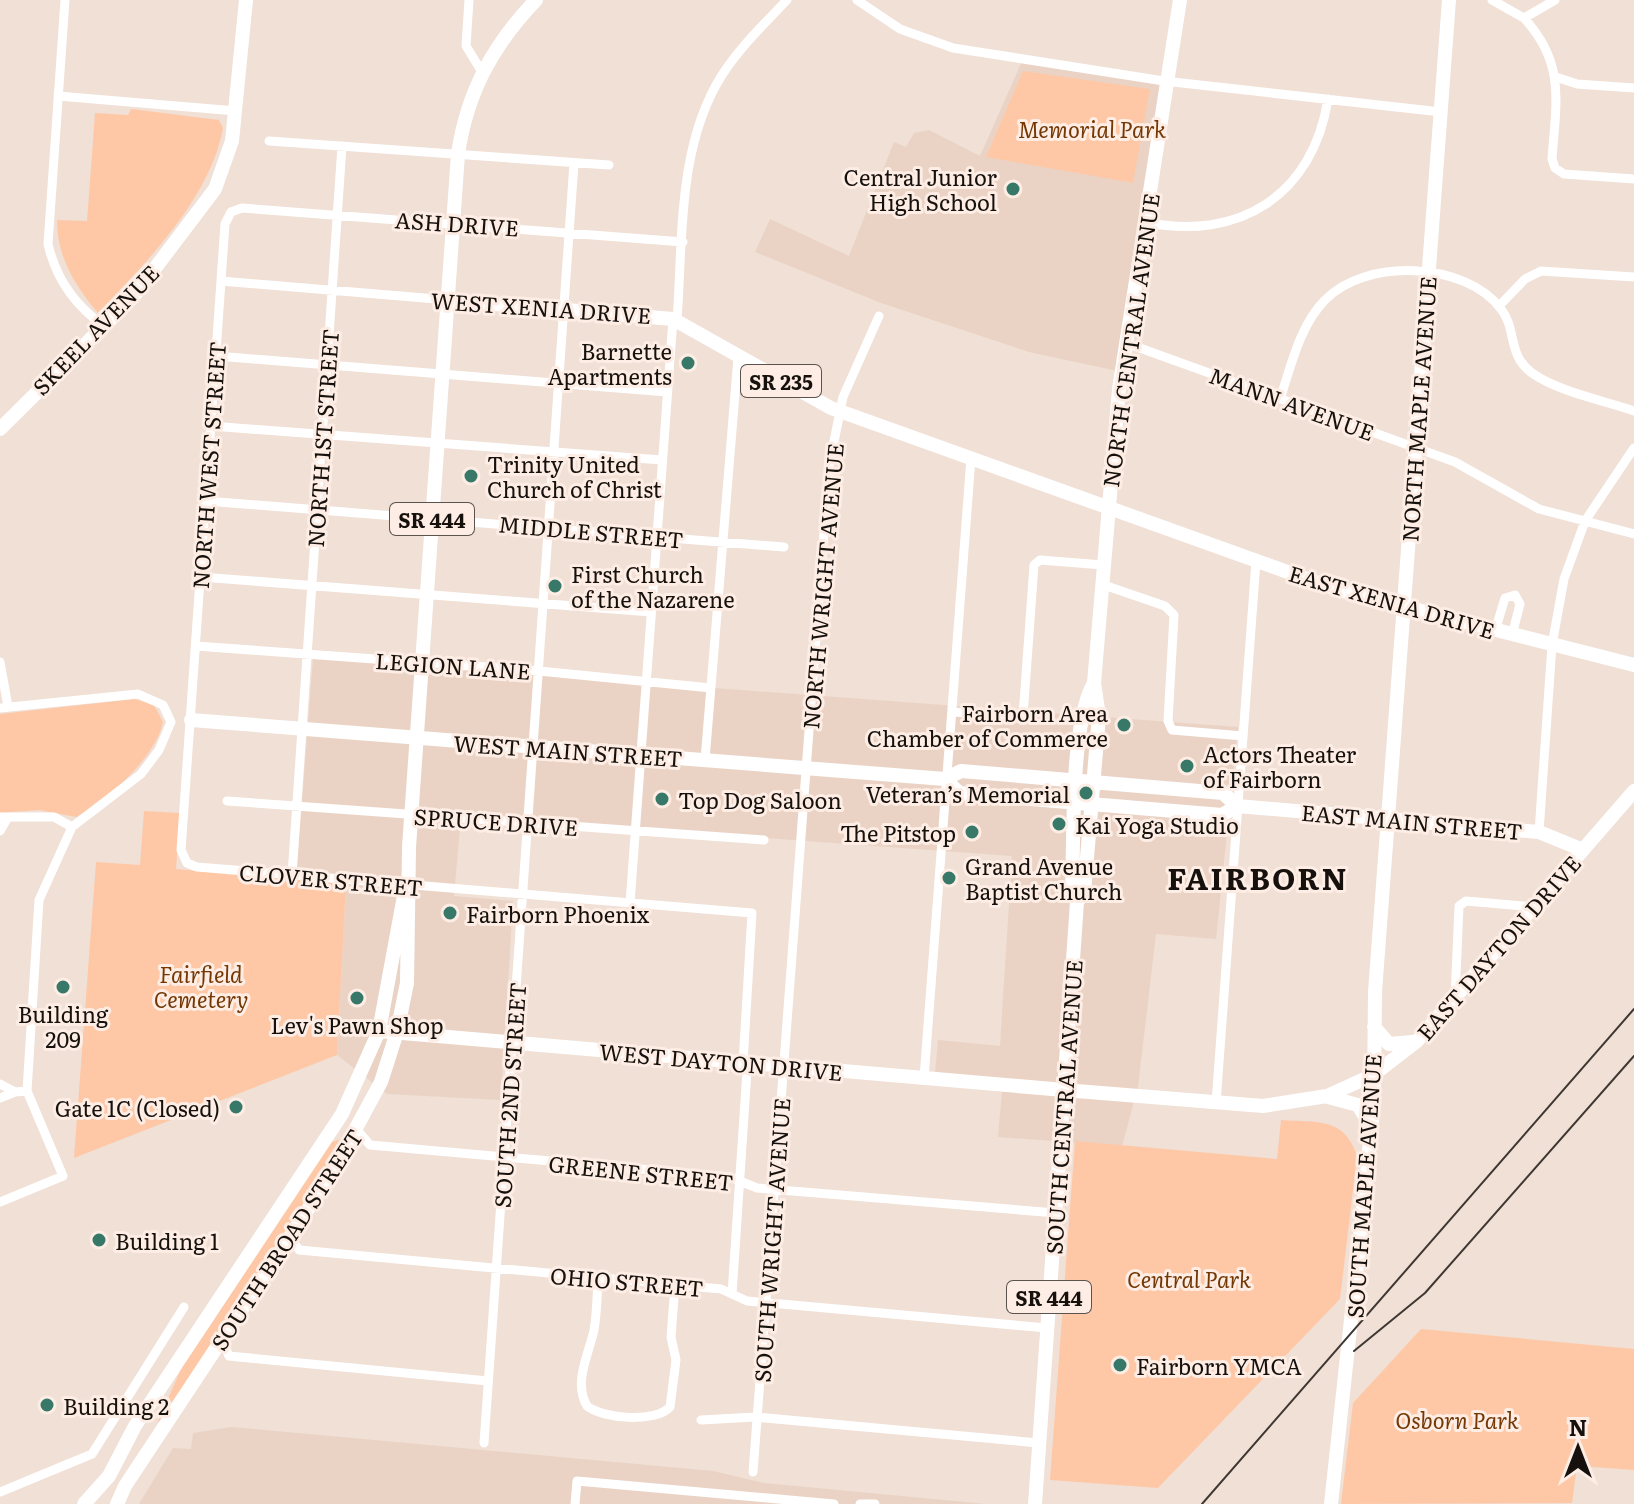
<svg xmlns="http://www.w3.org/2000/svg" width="1634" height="1504" font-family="Literata,serif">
  <rect width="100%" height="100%" fill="#f0e0d6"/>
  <!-- built -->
  <path fill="#ead3c5" d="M1023 59 1167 80 1122 372 1029 352 881 303 755 252 770 219 849 256 894 142 906 147 914 133 929 130 980 156Z
    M313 658 1238 727 1216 939 1156 934 1138 1087 1122 1146 998 1137 1002 1091 934 1083 938 1040 1000 1046 1012 856 461 816 454 896 513 901 501 1100 387 1094 337 1055 346 885 296 880Z
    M232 1427 713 1471 764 1483 986 1504H139L173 1448 191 1449 193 1433Z"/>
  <!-- green -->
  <path fill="#fec8a7" d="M1023 71 1150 89 1133 183 986 157Z
    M131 109 219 120 223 128C211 197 146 263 98 313 75 286 57 257 57 220L87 221 95 113 128 115Z
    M134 699 154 705 163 722C156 757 107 801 76 817L39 810 0 813V714Z
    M144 811 180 813 176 869 346 884 337 1055 74 1158 96 862 140 865Z
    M1281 1120C1317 1123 1344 1116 1357 1156L1340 1299 1158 1488 1050 1480 1075 1141 1277 1159Z
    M344 1138 311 1195 161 1423 158 1421 182 1367 332 1142Z
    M1421 1329 1634 1349V1470L1577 1466 1572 1503 1341 1504 1353 1403Z"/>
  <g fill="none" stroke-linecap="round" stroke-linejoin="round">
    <!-- street -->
    <path stroke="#fff" stroke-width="9" d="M65 0 48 244C56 279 74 305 104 326
      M469 0 466 46 482 72
      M857 0 900 29 953 48 1164 81 1441 112
      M1492 0 1524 18 1555 0
      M1524 18C1566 64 1556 102 1552 159L1555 168 1564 174 1634 179
      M1556 77 1577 84 1634 88
      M58 96 236 111
      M269 141 609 165
      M1145 222C1239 242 1313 195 1328 99
      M683 242 242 208 231 212 225 224 181 850 187 863 197 867 752 913 743 1063 747 1071 732 1294
      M221 281 448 300
      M1499 306 1525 279 1541 271 1634 277
      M677 321C683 239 677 146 722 75 740 47 764 24 787 0
      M1126 343 1455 462 1539 509 1634 534
      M216 356 667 392
      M1280 399C1291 366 1300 325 1325 300 1365 258 1465 261 1501 309 1517 329 1507 355 1532 373 1559 392 1602 400 1634 411
      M211 426 662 460
      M206 501 784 547
      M201 577 651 612
      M1101 584 1165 606 1174 615 1168 721 1172 730 1243 736
      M1495 631 1505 598 1515 595 1520 604 1512 635
      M196 646 539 671 711 688
      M0 662 8 707
      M0 708 138 694 163 705 171 722 159 750 141 774 72 827 39 900 27 1091
      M952 712 1023 716 1034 565 1040 560 1103 565
      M705 760 738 357
      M227 801 764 840
      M0 817H54L72 827
      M0 831 8 817
      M1539 832 1552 645 1564 579 1585 521 1634 448
      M292 875 342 146
      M630 903 673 319
      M1455 998 1459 906 1466 901 1534 907
      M924 1078 971 458
      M0 1084 15 1092 27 1091 63 1176 0 1202
      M0 1098 15 1092
      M1216 1103 1256 561
      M357 1130 370 1145 730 1177 757 1188 1056 1213
      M290 1237 299 1250 721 1289 747 1301 1047 1328
      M598 1278C597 1295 597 1314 594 1330 589 1354 573 1382 587 1406 603 1419 656 1423 670 1407L676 1360 671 1337 675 1285
      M222 1340 229 1356 488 1381
      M701 1420 755 1417 1039 1443
      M484 1443 574 163
      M753 1472 829 466 843 397 879 316
      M0 1492 92 1454 184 1307
      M575 1504 577 1481 834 1504
      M860 1504H875"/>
    <!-- secondary -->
    <path stroke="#fff" stroke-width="14" d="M1180 0 1119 389 1094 683 1099 716 1084 893 1077 902 1064 1090 1263 1106 1327 1096 1373 1075 1417 1041 1634 791
      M0 429 134 296 215 189 232 141 246 0
      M191 720 945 779 961 771 1223 793 1237 806
      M945 779 959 793 1222 815 1237 806 1539 832 1583 850
      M1077 902 1072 893C1074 842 1070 723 1094 683
      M1374 1027 1389 1044 1413 1042
      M1328 1097 1358 1105 1370 1125
      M84 1504 109 1476 135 1426 342 1114 379 1031
      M117 1504 125 1486 330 1176 381 1082 397 1032
      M1331 1504 1368 1163 1374 1096 1375 992 1449 0"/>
    <!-- primary -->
    <path stroke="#fff" stroke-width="14" d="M448 300 673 319 831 408 1335 589 1634 665
      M406 885 379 1031 1064 1090 1035 1504
      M397 1032 407 983 409 847 458 154C467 92 493 45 536 0"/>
    <!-- rail -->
    <path stroke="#3e3732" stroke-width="2" d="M1354 1351 1425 1293 1634 1056
      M1202 1504 1634 1009"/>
  </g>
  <!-- markers -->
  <g fill="#377868" stroke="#fdede4" stroke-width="3">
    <circle cx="1013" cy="189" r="8"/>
    <circle cx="688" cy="363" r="8"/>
    <circle cx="471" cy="476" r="8"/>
    <circle cx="555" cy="586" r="8"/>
    <circle cx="1124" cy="725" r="8"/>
    <circle cx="1187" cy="766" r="8"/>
    <circle cx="1086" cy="793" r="8"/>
    <circle cx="662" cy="799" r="8"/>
    <circle cx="1059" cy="824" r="8"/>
    <circle cx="972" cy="832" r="8"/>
    <circle cx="949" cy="878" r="8"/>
    <circle cx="450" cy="913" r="8"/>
    <circle cx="63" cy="987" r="8"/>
    <circle cx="357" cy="998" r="8"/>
    <circle cx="236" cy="1107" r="8"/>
    <circle cx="99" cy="1240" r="8"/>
    <circle cx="1120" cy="1365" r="8"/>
    <circle cx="47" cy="1405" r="8"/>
  </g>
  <g text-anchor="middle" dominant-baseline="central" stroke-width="6" stroke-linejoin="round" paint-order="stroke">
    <!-- shield labels -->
    <g fill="#fdede4" stroke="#5b534e" stroke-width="2">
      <rect x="741" y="365" width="80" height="32" rx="6"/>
      <rect x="390" y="503" width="84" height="32" rx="6"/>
      <rect x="1007" y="1281" width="84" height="32" rx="6"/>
    </g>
    <g font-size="20" font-weight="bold" fill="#16110d">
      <text x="781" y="381">SR 235</text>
      <text x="432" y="519">SR 444</text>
      <text x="1049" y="1297">SR 444</text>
    </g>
    <!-- park labels -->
    <g font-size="22" font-style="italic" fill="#743805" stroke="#fdede4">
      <text x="1092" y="128">Memorial Park</text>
      <text x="201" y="973">Fairfield<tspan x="201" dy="25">Cemetery</tspan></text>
      <text x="1189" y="1278">Central Park</text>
      <text x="1457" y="1419">Osborn Park</text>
    </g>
    <!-- poi labels -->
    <g font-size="22" fill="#16110d" stroke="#fdede4" text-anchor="start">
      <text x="997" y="176" text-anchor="end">Central Junior<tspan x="997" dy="25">High School</tspan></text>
      <text x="672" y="350" text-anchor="end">Barnette<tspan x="672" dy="25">Apartments</tspan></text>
      <text x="487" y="463">Trinity United<tspan x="487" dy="25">Church of Christ</tspan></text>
      <text x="571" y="573">First Church<tspan x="571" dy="25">of the Nazarene</tspan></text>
      <text x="1108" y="712" text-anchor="end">Fairborn Area<tspan x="1108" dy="25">Chamber of Commerce</tspan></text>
      <text x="1203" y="753">Actors Theater<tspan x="1203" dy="25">of Fairborn</tspan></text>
      <text x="1070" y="793" text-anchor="end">Veteran’s Memorial</text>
      <text x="678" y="799">Top Dog Saloon</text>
      <text x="1075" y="824">Kai Yoga Studio</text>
      <text x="956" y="832" text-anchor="end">The Pitstop</text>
      <text x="965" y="865">Grand Avenue<tspan x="965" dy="25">Baptist Church</tspan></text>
      <text x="466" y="913">Fairborn Phoenix</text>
      <text x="63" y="1013" text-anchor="middle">Building<tspan x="63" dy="25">209</tspan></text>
      <text x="357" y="1024" text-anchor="middle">Lev's Pawn Shop</text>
      <text x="220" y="1107" text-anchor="end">Gate 1C (Closed)</text>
      <text x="115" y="1240">Building 1</text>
      <text x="1136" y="1365">Fairborn YMCA</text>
      <text x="63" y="1405">Building 2</text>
    </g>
    <!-- street labels -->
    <g font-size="22" fill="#16110d" stroke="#fdede4">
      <text transform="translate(457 223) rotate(4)">ASH DRIVE</text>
      <text transform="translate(541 307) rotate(4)">WEST XENIA DRIVE</text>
      <text transform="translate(95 329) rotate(-46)">SKEEL AVENUE</text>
      <text transform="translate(1130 340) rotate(-82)">NORTH CENTRAL AVENUE</text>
      <text transform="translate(1292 403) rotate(20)">MANN AVENUE</text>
      <text transform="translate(1418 409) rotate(-86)">NORTH MAPLE AVENUE</text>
      <text transform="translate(322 438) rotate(-86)">NORTH 1ST STREET</text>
      <text transform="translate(208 465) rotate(-86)">NORTH WEST STREET</text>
      <text transform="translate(591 531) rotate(5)">MIDDLE STREET</text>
      <text transform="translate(822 586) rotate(-85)">NORTH WRIGHT AVENUE</text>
      <text transform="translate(1392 601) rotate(16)">EAST XENIA DRIVE</text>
      <text transform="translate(453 665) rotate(4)">LEGION LANE</text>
      <text transform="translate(568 750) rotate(4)">WEST MAIN STREET</text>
      <text transform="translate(496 821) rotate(4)">SPRUCE DRIVE</text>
      <text transform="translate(1412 821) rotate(5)">EAST MAIN STREET</text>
      <text transform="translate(331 879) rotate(5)">CLOVER STREET</text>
      <text transform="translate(1498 947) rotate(-49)">EAST DAYTON DRIVE</text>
      <text transform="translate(721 1061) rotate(5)">WEST DAYTON DRIVE</text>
      <text transform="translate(509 1095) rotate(-86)">SOUTH 2ND STREET</text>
      <text transform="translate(1063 1107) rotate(-86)">SOUTH CENTRAL AVENUE</text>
      <text transform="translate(641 1172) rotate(6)">GREENE STREET</text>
      <text transform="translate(1363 1186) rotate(-86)">SOUTH MAPLE AVENUE</text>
      <text transform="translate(286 1239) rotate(-57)">SOUTH BROAD STREET</text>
      <text transform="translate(771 1240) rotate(-86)">SOUTH WRIGHT AVENUE</text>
      <text transform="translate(627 1281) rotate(5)">OHIO STREET</text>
    </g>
    <!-- district labels -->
    <g font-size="30" font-weight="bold" letter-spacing="2" fill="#16110d" stroke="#fdede4">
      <text x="1258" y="877">FAIRBORN</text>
    </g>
  </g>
  <!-- north arrow -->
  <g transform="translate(1578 1448)" stroke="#fdede4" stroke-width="6" paint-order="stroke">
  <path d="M0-6L14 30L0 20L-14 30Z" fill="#16110d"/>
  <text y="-12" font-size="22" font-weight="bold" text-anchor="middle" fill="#16110d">N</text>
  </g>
</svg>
